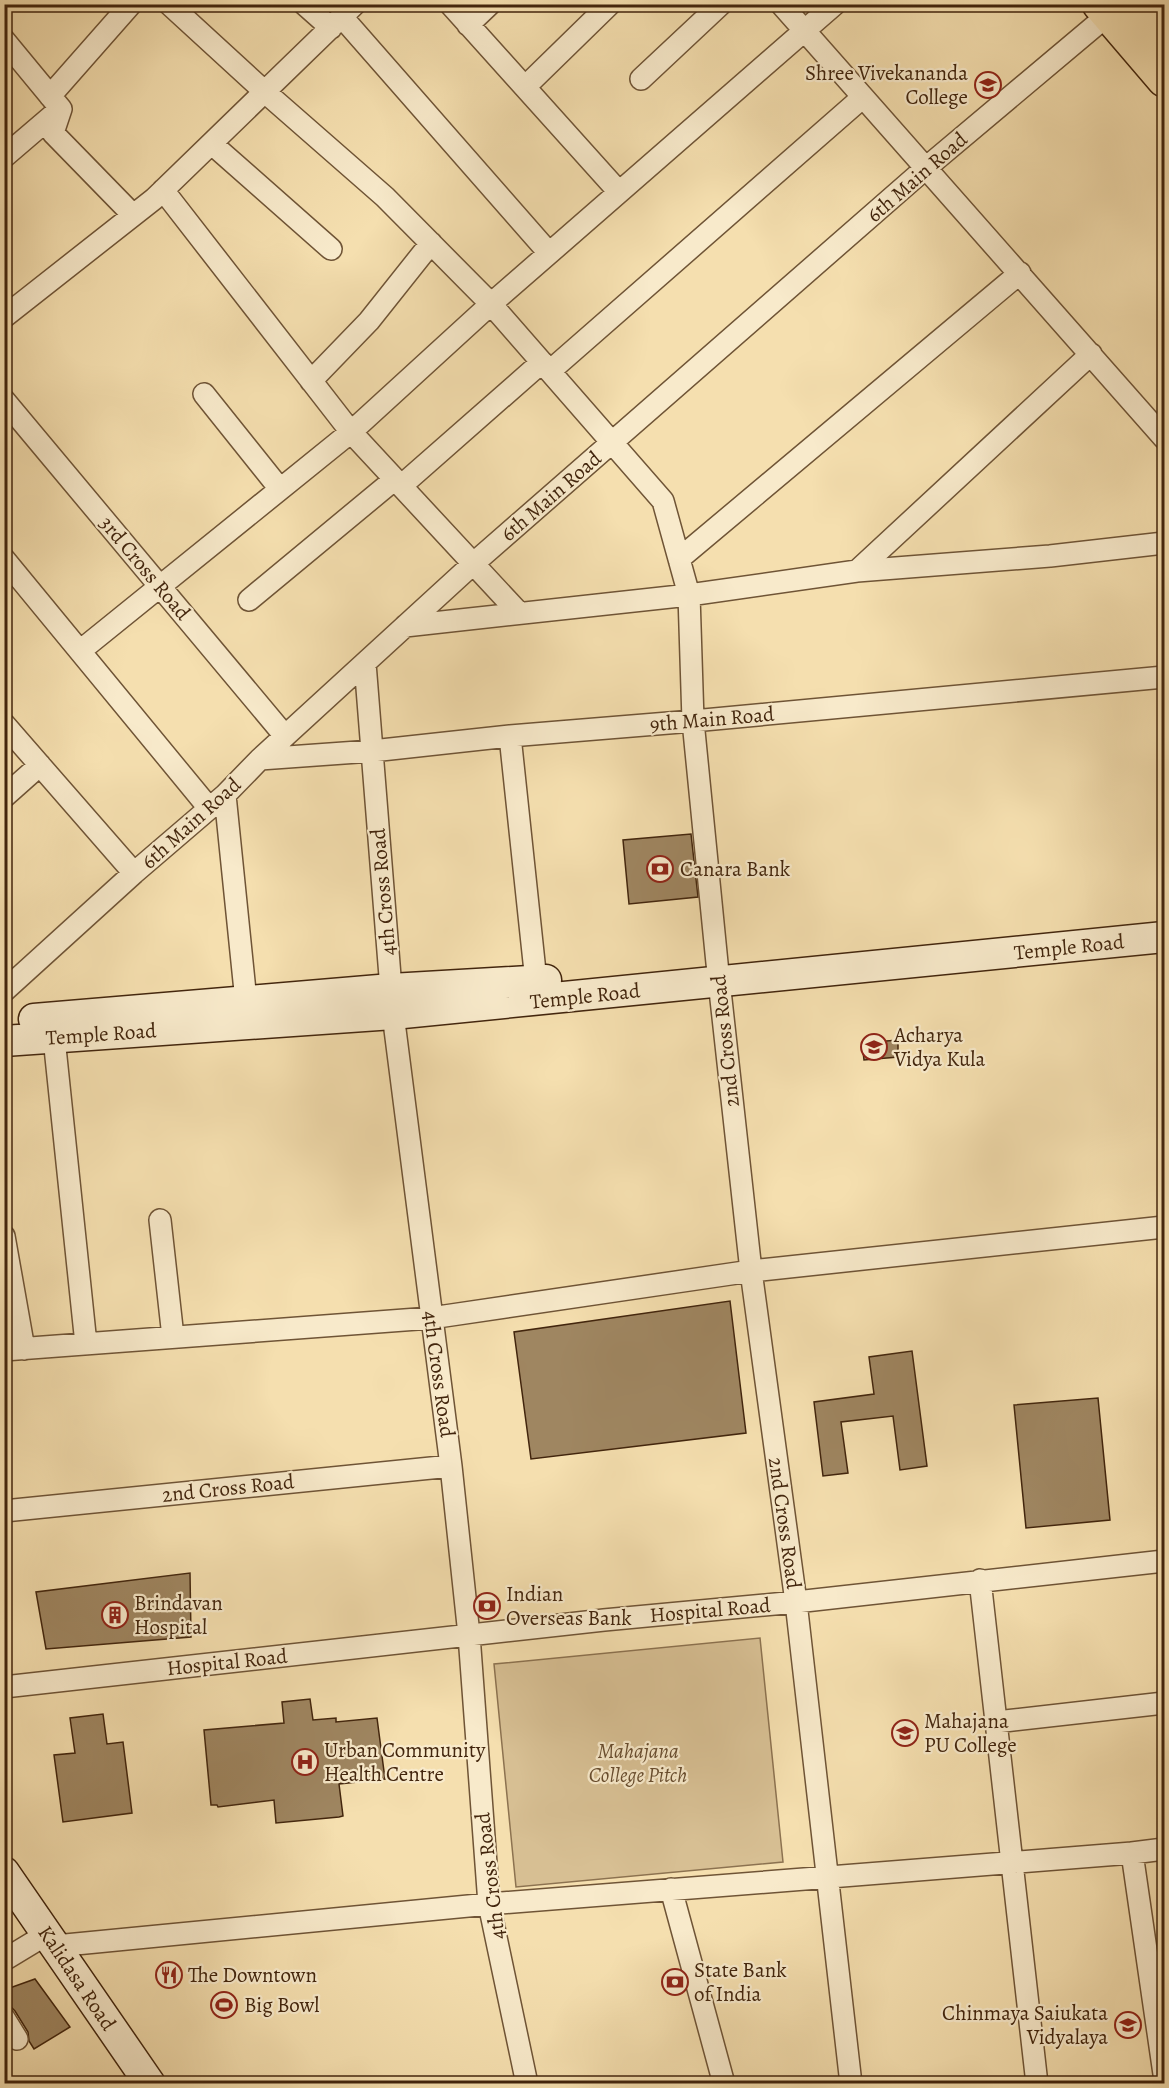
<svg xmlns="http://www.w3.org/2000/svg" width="1169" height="2088" font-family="Alegreya,serif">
  <rect width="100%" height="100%" fill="#f5dfaf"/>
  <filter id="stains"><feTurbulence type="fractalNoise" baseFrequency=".00333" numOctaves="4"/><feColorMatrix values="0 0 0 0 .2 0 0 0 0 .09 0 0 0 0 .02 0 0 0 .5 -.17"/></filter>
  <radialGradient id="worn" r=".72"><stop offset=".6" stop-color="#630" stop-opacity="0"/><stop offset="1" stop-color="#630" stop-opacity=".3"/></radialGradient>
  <!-- green -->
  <path fill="#d7bf93" stroke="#8c7250" stroke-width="1.5" d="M760 1638 783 1862 516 1887 494 1664Z"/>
  <!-- building -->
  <path fill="#9f8661" stroke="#42250d" stroke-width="1.5" d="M691 834 698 897 629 904 623 840Z
    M898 1040V1057L864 1060 862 1043Z
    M730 1301 746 1433 531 1459 514 1332Z
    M912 1351 927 1466 900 1470 893 1416 841 1422 848 1473 823 1476 814 1402 874 1394 869 1357Z
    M1098 1398 1110 1520 1026 1528 1014 1405Z
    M190 1573 191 1637 46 1649 36 1592Z
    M310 1699 313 1720 336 1718V1722L377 1718 385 1779 339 1784 343 1816 339 1817 276 1823 274 1800 218 1807 217 1805H211L204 1730 284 1723 282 1702Z
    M103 1714 107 1744 123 1742 132 1813 63 1822 54 1755 75 1753 70 1718Z
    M35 1979 70 2027 34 2049 29 2041 28 2032 15 2011 4 2000V1990Z"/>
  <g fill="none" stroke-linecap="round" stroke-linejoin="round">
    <defs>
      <path id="street" d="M169 4 265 92 385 197 491 304 663 501 689 595 693 721 717 963 751 1271 796 1602 851 2084
        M304 4 331 28
        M450 4 619 192
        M781 4 1164 438
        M342 17 549 253
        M468 25 490 4
        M4 40 61 109 53 133 133 215
        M641 79 721 4
        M525 87 610 4
        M50 96 131 4
        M212 144 331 249
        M4 157 60 109
        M163 190 351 432 519 613
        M4 317 154 199 355 4
        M550 371 863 97
        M311 381 369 321 431 243
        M204 394 280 489
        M4 400 285 736
        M401 486 542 362
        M4 559 209 808
        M679 559 1020 273
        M857 571 1091 354
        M249 600 395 479
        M405 626 689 595 857 571 1050 556 1164 543
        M80 651 351 432 491 304 835 4
        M365 663 393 1014 451 1466 469 1635 489 1904 527 2084
        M4 724 134 873
        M510 736 536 981
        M260 759 372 751 510 736 693 721 1164 677
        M225 795 246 1001
        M4 797 40 765
        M4 991 134 873 225 795 260 759 474 563 927 167 1109 14
        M54 1038 86 1344
        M160 1220 173 1337
        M4 1236 24 1349
        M4 1350 431 1318 751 1271 1164 1227
        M4 1511 451 1466
        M980 1580 1037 2084
        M4 1687 604 1620 796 1602 1164 1561
        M996 1722 1164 1703
        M1132 1853 1164 2074
        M671 1889 724 2084
        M55 1946 489 1904 1132 1853 1164 1849
        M4 1960 47 1934
        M4 2018 17 2039"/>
      <path id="secondary" d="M34 1019 391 989 546 980
        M4 1041 393 1014 1164 937
        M4 1872 150 2084"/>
      <path id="primary" d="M1099 4 1164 80
        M1132 4 1164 41"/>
    </defs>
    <!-- street casing -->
    <use href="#street" stroke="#6f5436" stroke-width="24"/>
    <!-- secondary casing -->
    <use href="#secondary" stroke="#42250d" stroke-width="33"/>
    <!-- primary casing -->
    <use href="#primary" stroke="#42250d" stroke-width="36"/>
    <!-- street -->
    <use href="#street" stroke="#f8eacb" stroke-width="21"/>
    <!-- secondary -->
    <use href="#secondary" stroke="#f8eacb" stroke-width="30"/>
    <!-- primary -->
    <use href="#primary" stroke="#f5dfaf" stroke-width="33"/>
  </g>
  <!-- icons -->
  <defs>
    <symbol id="university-ring" viewBox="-11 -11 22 22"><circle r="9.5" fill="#f8eacb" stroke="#8f2418" stroke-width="1.5"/><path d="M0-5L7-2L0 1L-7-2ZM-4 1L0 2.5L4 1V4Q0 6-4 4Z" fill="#8f2418"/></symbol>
    <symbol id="bank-ring" viewBox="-11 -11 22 22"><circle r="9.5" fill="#f8eacb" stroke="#8f2418" stroke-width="1.5"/><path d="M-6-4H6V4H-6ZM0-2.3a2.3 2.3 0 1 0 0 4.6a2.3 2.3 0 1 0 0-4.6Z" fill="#8f2418"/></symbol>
    <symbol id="school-ring" viewBox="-11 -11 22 22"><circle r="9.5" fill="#f8eacb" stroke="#8f2418" stroke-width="1.5"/><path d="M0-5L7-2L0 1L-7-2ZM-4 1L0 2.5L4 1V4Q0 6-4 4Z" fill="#8f2418"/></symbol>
    <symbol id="building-ring" viewBox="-11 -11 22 22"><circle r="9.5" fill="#f8eacb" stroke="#8f2418" stroke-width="1.5"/><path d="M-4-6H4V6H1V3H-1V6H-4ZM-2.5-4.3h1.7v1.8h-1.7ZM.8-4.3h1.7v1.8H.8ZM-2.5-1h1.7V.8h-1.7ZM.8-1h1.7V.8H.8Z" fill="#8f2418"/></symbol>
    <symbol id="hospital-ring" viewBox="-11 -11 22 22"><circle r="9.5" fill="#f8eacb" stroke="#8f2418" stroke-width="1.5"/><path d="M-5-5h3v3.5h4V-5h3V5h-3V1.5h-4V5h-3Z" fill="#8f2418"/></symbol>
    <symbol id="restaurant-ring" viewBox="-11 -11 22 22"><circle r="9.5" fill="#f8eacb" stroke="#8f2418" stroke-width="1.5"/><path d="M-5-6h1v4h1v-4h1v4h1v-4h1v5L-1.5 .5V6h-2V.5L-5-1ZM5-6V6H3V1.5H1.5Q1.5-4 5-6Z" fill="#8f2418"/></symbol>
    <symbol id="stadium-ring" viewBox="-11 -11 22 22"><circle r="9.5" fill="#f8eacb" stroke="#8f2418" stroke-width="1.5"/><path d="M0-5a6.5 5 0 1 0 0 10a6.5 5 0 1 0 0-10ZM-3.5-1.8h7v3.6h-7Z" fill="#8f2418"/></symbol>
  </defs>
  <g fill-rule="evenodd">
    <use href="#university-ring" x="973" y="70" width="30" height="30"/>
    <use href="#bank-ring" x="645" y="854" width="30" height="30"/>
    <use href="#school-ring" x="859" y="1032" width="30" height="30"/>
    <use href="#bank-ring" x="472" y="1591" width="30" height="30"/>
    <use href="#building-ring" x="100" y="1600" width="30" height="30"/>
    <use href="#university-ring" x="890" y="1718" width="30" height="30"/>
    <use href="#hospital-ring" x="290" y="1747" width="30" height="30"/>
    <use href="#restaurant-ring" x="154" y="1960" width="30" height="30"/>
    <use href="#bank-ring" x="660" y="1967" width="30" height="30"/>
    <use href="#stadium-ring" x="209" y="1990" width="30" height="30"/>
    <use href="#school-ring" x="1113" y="2010" width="30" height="30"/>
  </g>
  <g text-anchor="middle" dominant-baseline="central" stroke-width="4.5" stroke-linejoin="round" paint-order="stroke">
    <!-- poi labels -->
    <g font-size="21" fill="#42250d" stroke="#f8eacb" text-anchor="start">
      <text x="968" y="73" text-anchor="end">Shree Vivekananda<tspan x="968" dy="24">College</tspan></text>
      <text x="680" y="869">Canara Bank</text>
      <text x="894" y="1035">Acharya<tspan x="894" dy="24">Vidya Kula</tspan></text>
      <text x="506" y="1594">Indian<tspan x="506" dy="24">Overseas Bank</tspan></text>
      <text x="134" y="1603">Brindavan<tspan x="134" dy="24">Hospital</tspan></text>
      <text x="924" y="1721">Mahajana<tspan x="924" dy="24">PU College</tspan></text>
      <text x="324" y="1750">Urban Community<tspan x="324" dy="24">Health Centre</tspan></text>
      <text x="694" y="1970">State Bank<tspan x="694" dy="24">of India</tspan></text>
      <text x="188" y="1975">The Downtown</text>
      <text x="244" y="2005">Big Bowl</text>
      <text x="1108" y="2013" text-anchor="end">Chinmaya Saiukata<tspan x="1108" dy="24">Vidyalaya</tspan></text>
    </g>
    <!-- street labels -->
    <g font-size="21" fill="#42250d" stroke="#f8eacb">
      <text transform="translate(917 177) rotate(-41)">6th Main Road</text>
      <text transform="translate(551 496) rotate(-41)">6th Main Road</text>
      <text transform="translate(145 568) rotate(50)">3rd Cross Road</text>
      <text transform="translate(712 719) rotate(-5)">9th Main Road</text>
      <text transform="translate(191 823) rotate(-42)">6th Main Road</text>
      <text transform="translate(383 892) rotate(-95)">4th Cross Road</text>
      <text transform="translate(1069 947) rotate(-6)">Temple Road</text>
      <text transform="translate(585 996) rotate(-6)">Temple Road</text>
      <text transform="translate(101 1034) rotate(-4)">Temple Road</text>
      <text transform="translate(725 1041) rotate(-96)">2nd Cross Road</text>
      <text transform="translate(439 1374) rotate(82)">4th Cross Road</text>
      <text transform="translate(228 1488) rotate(-6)">2nd Cross Road</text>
      <text transform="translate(785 1523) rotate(82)">2nd Cross Road</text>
      <text transform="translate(710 1610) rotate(-5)">Hospital Road</text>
      <text transform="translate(227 1662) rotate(-6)">Hospital Road</text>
      <text transform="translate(490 1876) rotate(-97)">4th Cross Road</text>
      <text transform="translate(77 1978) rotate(56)">Kalidasa Road</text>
    </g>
    <!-- park labels -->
    <g font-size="21" font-style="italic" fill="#674c2e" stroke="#f8eacb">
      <text x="638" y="1751">Mahajana<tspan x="638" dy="24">College Pitch</tspan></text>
    </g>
  </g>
  <!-- margin -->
  <rect width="1169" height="2088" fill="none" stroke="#f5dfaf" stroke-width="24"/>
  <rect x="6" y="6" width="1157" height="2076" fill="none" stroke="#42250d" stroke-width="3"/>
  <rect x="12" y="12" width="1145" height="2064" fill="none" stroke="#42250d" stroke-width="1.5"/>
  <rect width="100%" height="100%" filter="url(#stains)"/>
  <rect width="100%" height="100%" fill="url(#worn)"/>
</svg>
